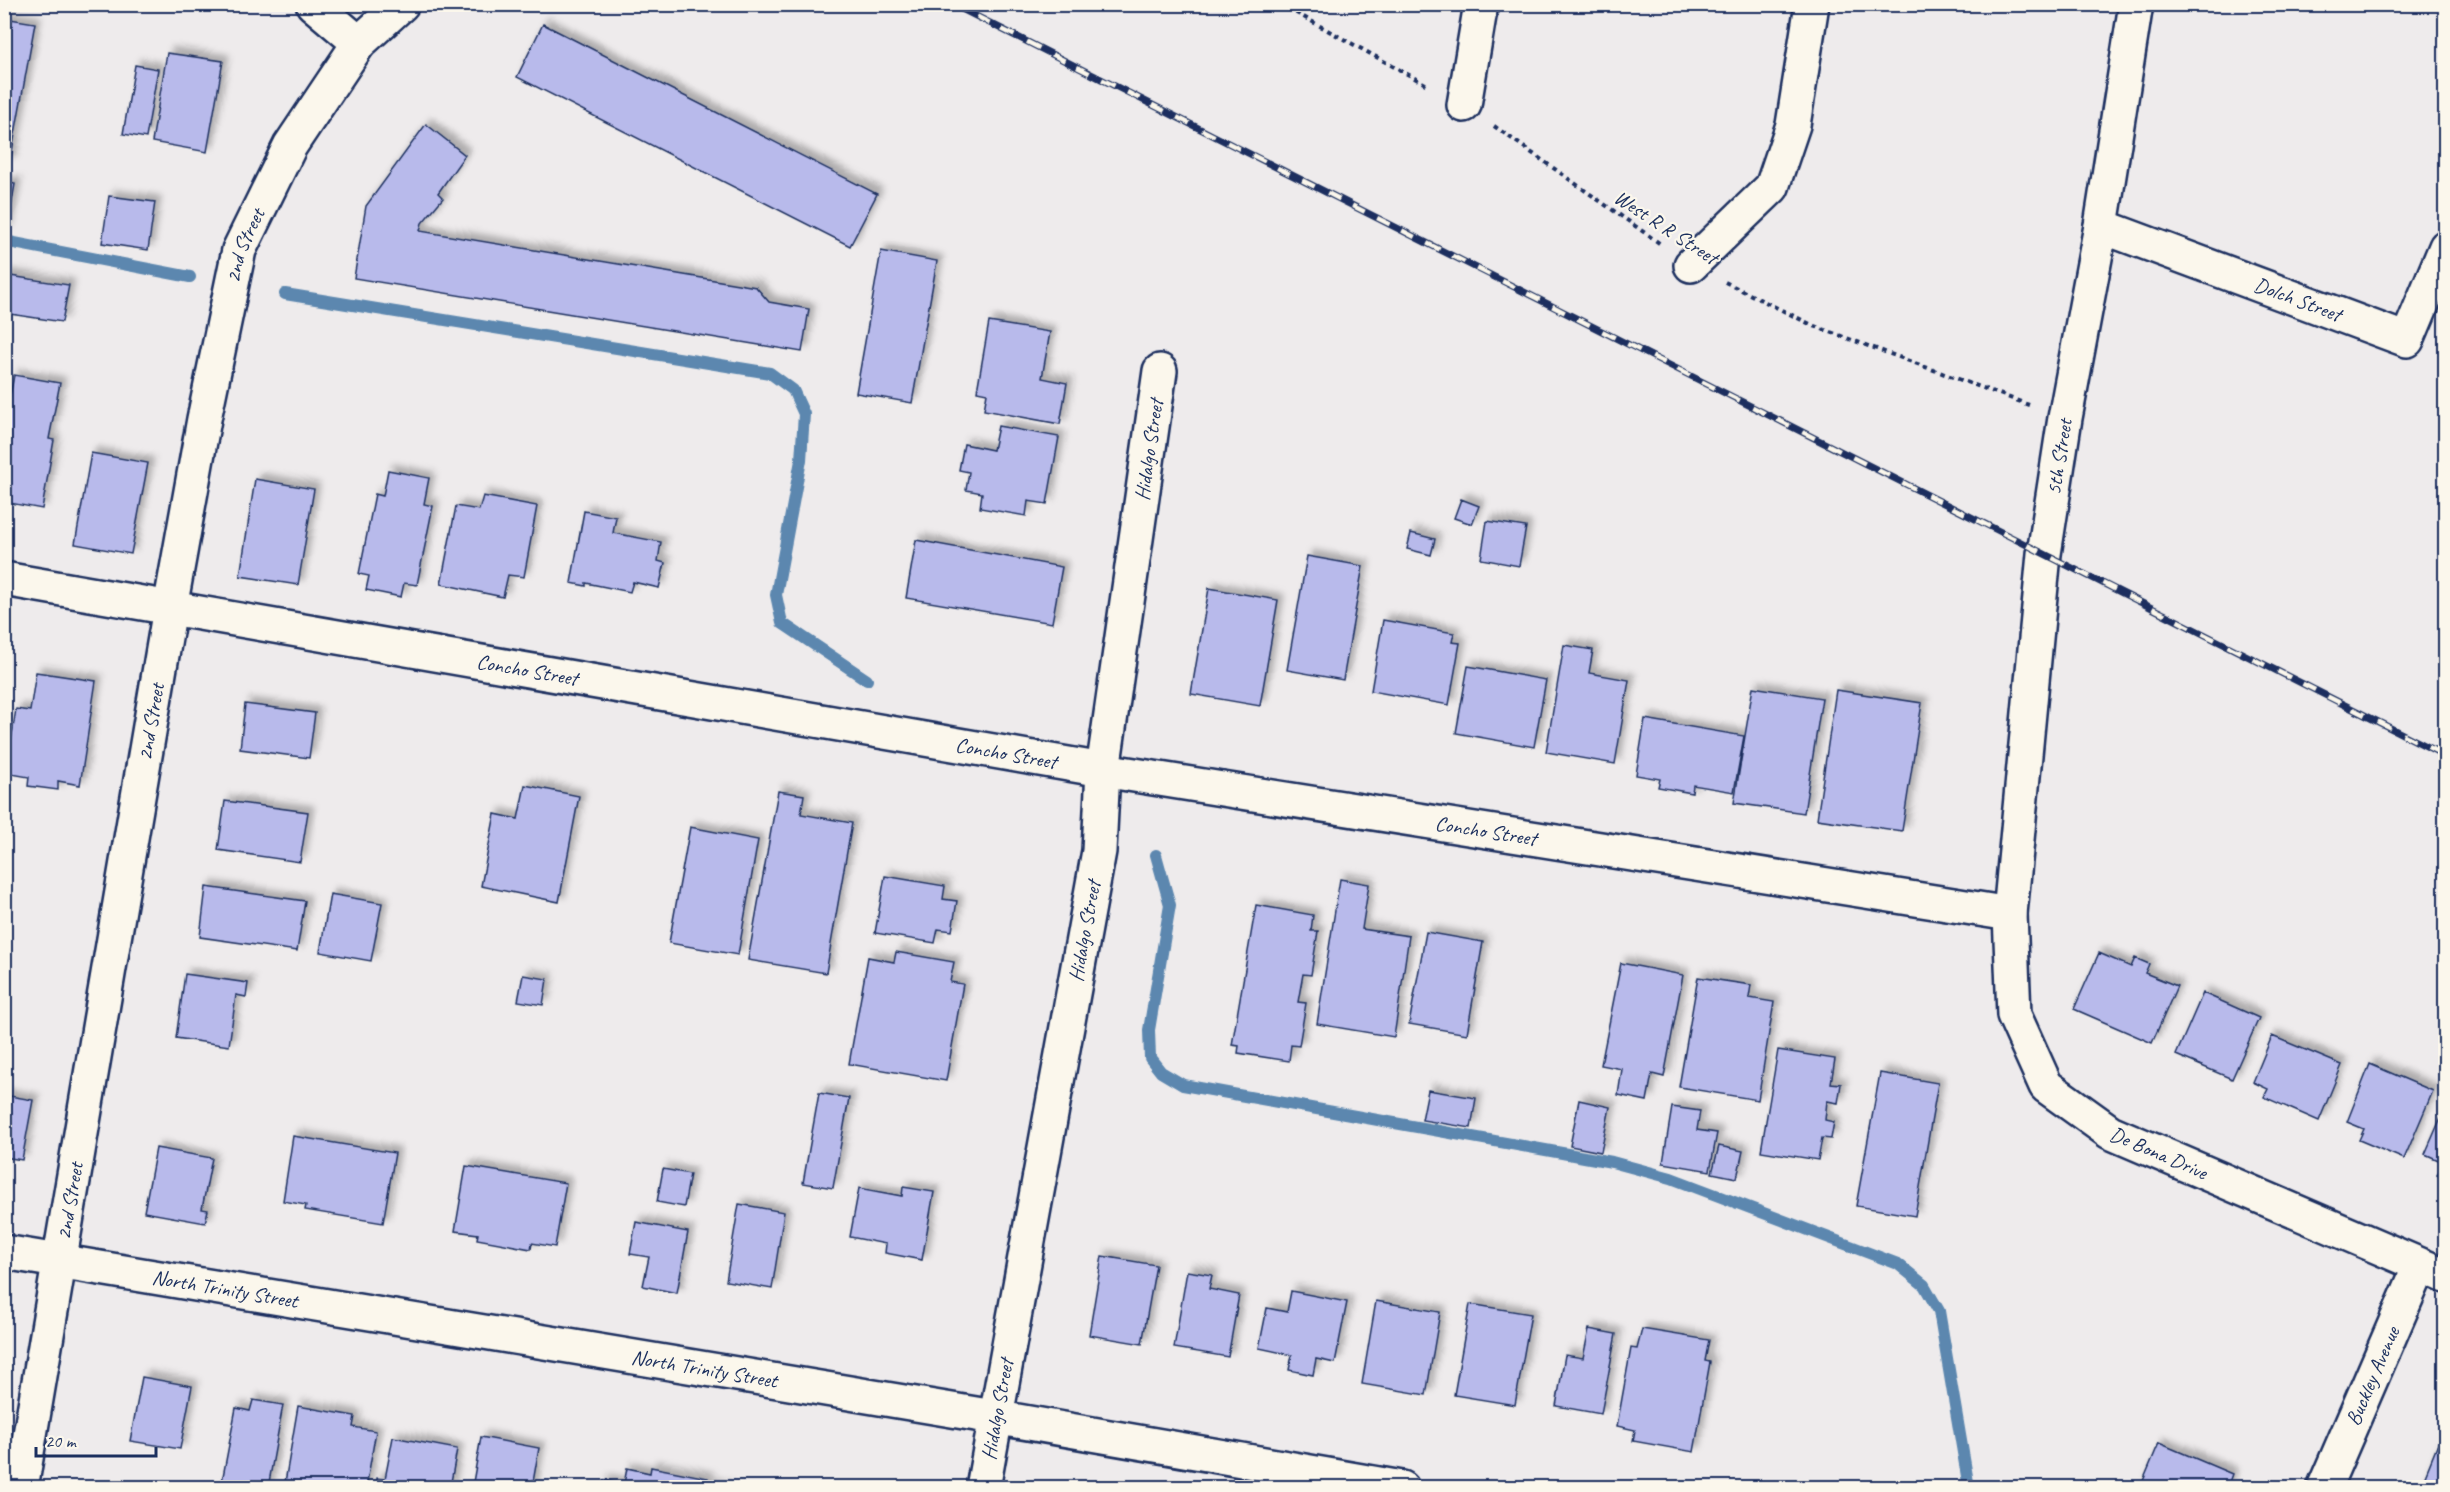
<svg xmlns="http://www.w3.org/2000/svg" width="2450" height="1492" font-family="Caveat,sans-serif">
  <defs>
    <filter id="shadow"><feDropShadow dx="5.5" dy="-5.5" stdDeviation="3" flood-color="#0004"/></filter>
  </defs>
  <rect width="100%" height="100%" fill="#eeebec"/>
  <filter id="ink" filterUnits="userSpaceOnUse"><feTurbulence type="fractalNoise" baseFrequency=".0167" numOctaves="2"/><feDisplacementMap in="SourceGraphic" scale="12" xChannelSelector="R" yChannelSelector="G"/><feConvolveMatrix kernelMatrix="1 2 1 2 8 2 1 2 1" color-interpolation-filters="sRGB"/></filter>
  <g filter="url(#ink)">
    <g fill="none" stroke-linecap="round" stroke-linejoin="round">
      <!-- stream -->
      <path stroke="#5b87af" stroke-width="12" d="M4 241 190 277
        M285 294 770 373 793 390 804 414 801 460 776 595 782 623 867 680
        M1156 855 1170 905 1149 1030 1150 1058 1161 1072 1183 1085 1612 1162 1671 1178 1898 1264 1924 1285 1939 1311 1969 1488"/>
    </g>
    <!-- building -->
    <path fill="#b8baeb" stroke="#1b2f5e" stroke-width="1.5" filter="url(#shadow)" d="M4 18 35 23 10 162 4 161Z
      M543 24 877 194 850 246 517 77Z
      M167 53 223 61 207 152 152 142Z
      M135 65 158 69 146 138 123 134Z
      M426 124 465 155 438 193 443 198 422 223 420 231 756 287 769 302 809 309 802 352 354 278 366 206Z
      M4 182 15 184 7 231 4 230Z
      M109 196 155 202 148 250 102 243Z
      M881 251 937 261 912 403 856 393Z
      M4 275 69 285 62 322 4 313Z
      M989 322 1050 332 1042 378 1067 383 1060 424 984 410 987 393 977 391Z
      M14 375 60 383 49 439 54 440 42 509 4 502V426Z
      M998 426 1059 437 1047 504 1028 501 1026 516 980 508 982 493 966 490 969 472 959 470 964 444 993 450Z
      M91 453 148 463 131 554 75 544Z
      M388 470 429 478 424 504 433 506 417 585 404 583 401 597 366 590 369 576 359 574 375 494 383 496Z
      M255 479 314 489 298 585 240 576Z
      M483 496 537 506 524 577 508 575 503 597 441 584 456 506 479 510Z
      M1461 499 1479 506 1472 524 1454 518Z
      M584 511 616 517 613 533 661 542 658 561 665 563 659 588 633 582 630 592 586 583V586L571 583Z
      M1487 521 1526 527 1519 566 1481 559Z
      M1411 533 1435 539 1431 555 1407 549Z
      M916 540 1062 567 1052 623 906 598Z
      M1307 556 1363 566 1343 680 1287 670Z
      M1209 588 1278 600 1260 706 1191 694Z
      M1383 620 1454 633 1452 642 1460 643 1449 705 1371 691Z
      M1564 645 1593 650 1589 673 1629 680 1615 764 1546 752Z
      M1468 666 1546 680 1534 747 1456 733Z
      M36 672 96 681 80 785 58 781V790L28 786 29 777 6 773 16 709 30 711Z
      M1753 687 1822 698 1804 813 1734 803Z
      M1836 690 1922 703 1902 831 1817 819Z
      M245 704 315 713 309 758 240 749Z
      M1645 719 1744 736 1734 792 1693 785 1692 793 1658 787 1660 779 1636 775Z
      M525 785 579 796 559 902 481 886 495 814 518 819Z
      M778 791 804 795 801 814 852 823 826 973 748 960Z
      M225 801 308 812 300 862 218 850Z
      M690 827 758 840 738 955 669 943Z
      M885 876 945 886 943 899 957 901 952 931 938 929 935 943 875 933Z
      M1340 879 1369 884 1362 929 1409 936 1394 1037 1317 1024Z
      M206 887 305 901 297 951 200 937Z
      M330 894 382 903 371 961 320 952Z
      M1256 905 1313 915 1311 931H1318L1311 975 1303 974 1298 1002 1306 1003 1299 1046 1291 1045 1289 1061 1238 1053 1239 1046 1232 1045Z
      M1426 932 1483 942 1467 1034 1409 1024Z
      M896 952 954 962 950 982 963 984 946 1081 849 1064 868 957 894 962Z
      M2099 953 2131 967 2135 958 2149 964 2145 973 2177 986 2152 1043 2074 1009Z
      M1621 963 1683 975 1664 1077 1652 1074 1647 1101 1618 1095 1622 1069 1601 1065Z
      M185 974 248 983 246 997 236 995 229 1046 176 1038Z
      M523 975 547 979 543 1005 518 1001Z
      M1698 977 1751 985 1749 998 1774 1002 1758 1100 1679 1087Z
      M2203 993 2259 1018 2232 1079 2176 1055Z
      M2272 1036 2342 1065 2319 1121 2264 1097 2268 1089 2253 1082Z
      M1778 1050 1835 1059 1831 1083 1841 1084 1838 1103 1827 1101 1825 1120 1834 1122 1831 1139 1822 1138 1818 1160 1761 1151Z
      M2370 1064 2433 1091 2404 1159 2359 1140 2364 1129 2347 1122Z
      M1880 1073 1938 1083 1915 1216 1856 1206Z
      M1428 1090 1476 1098 1471 1128 1422 1120Z
      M819 1093 849 1098 833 1188 803 1183Z
      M4 1095 33 1100 22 1160 4 1157Z
      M1579 1100 1610 1107 1601 1152 1570 1146Z
      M2446 1106V1179L2437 1175 2443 1162 2425 1154Z
      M1672 1107 1700 1111 1697 1130 1717 1133 1710 1171 1663 1163Z
      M293 1136 395 1153 383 1223 305 1210 306 1205 283 1201Z
      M1719 1146 1743 1151 1737 1178 1712 1173Z
      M156 1148 212 1158 202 1209 208 1210 205 1223 144 1212Z
      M466 1166 566 1183 555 1247 532 1243 531 1249 477 1239 478 1234 455 1231Z
      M663 1169 690 1174 684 1207 657 1202Z
      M903 1187 934 1192 922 1260 885 1253 886 1244 850 1237 859 1188 902 1196Z
      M739 1204 784 1212 772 1289 726 1281Z
      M636 1222 688 1232 677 1293 643 1286 649 1257 630 1254Z
      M1102 1256 1156 1265 1142 1344 1089 1335Z
      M1187 1271 1212 1275 1209 1289 1239 1295 1228 1357 1174 1348Z
      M1291 1291 1347 1302 1335 1363 1316 1359 1313 1375 1289 1370 1292 1355 1259 1348 1267 1308 1287 1312Z
      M1376 1301 1440 1312 1426 1395 1362 1384Z
      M1470 1304 1531 1314 1515 1405 1454 1395Z
      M1589 1329 1616 1334 1601 1414 1556 1406 1565 1355 1583 1358Z
      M1642 1329 1709 1340 1705 1361 1710 1362 1694 1452 1633 1441 1635 1430 1617 1426 1631 1348 1637 1349Z
      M142 1377 192 1386 180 1449 130 1441Z
      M253 1400 283 1405 268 1488 221 1487 236 1408 250 1411Z
      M298 1406 355 1416 353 1427 376 1431 366 1488H284Z
      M2446 1424V1488H2420Z
      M393 1437 457 1449 450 1488H376L377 1478 385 1479Z
      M481 1437 539 1448 532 1488H472Z
      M2159 1443 2232 1474 2227 1488H2140Z
      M651 1467 708 1478 707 1483 728 1488H603L604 1480 624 1484 627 1468 650 1473Z"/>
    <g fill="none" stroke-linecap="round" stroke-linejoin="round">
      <defs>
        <g id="minor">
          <path d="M313 4 359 43"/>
          <path id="s1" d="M2136 4 2101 226 2065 418 2044 554 2010 914 2014 1015 2046 1086 2110 1132 2446 1276"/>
          <path d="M1464 105 1481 4"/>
          <path id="s2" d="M2101 226 2407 340 2446 247"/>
          <path d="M1691 265 1772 187 1793 125 1812 4"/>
          <path id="s3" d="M4 579 1103 770 2010 914"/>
          <path id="s4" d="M4 1252 994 1417 1402 1488"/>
          <path id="s5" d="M21 1488 170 608 204 419 239 250 290 146 359 43 402 4"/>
          <path id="s6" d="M983 1488 1099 851 1103 770 1160 371"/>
          <path id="s7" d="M2324 1488 2420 1266"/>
        </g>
      </defs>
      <!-- minor casing -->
      <use href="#minor" stroke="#1b2f5e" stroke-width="38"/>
      <!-- path -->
      <path stroke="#1b2f5e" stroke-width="4" stroke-dasharray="4.5 4.5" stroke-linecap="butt" d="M1280 4 1429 86
        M1494 126 1662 245
        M1725 282 1814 326 2029 405"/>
      <!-- minor -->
      <use href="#minor" stroke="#fbf7ec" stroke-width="33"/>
      <defs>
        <path id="rail" d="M952 4 2446 756"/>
      </defs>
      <!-- rail casing -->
      <use href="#rail" stroke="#1b2f5e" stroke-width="7"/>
      <!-- rail -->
      <use href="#rail" stroke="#fbf7ec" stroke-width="4.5" stroke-dasharray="14" stroke-linecap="butt"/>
    </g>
  </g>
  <g text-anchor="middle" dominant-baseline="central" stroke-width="4.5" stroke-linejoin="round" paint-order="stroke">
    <!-- street labels -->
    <g font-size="21" fill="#1b2f5e" stroke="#fbf7ec">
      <text transform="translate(1666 227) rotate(33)">West R R Street</text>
      <text stroke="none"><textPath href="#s5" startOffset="1263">2nd Street</textPath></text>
      <text stroke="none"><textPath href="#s2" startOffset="210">Dolch Street</textPath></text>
      <text stroke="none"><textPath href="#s6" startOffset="1052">Hidalgo Street</textPath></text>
      <text transform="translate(2059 457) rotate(-81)">5th Street</text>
      <text stroke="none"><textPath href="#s3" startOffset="531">Concho Street</textPath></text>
      <text stroke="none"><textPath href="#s5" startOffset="777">2nd Street</textPath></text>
      <text stroke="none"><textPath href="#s3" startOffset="1017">Concho Street</textPath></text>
      <text stroke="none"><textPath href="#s3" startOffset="1503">Concho Street</textPath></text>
      <text stroke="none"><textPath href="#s6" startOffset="566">Hidalgo Street</textPath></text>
      <text stroke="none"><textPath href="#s1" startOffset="1230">De Bona Drive</textPath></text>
      <text stroke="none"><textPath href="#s5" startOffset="291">2nd Street</textPath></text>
      <text stroke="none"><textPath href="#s4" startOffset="224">North Trinity Street</textPath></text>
      <text stroke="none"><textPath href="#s4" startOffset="710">North Trinity Street</textPath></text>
      <text stroke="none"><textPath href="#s7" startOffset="122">Buckley Avenue</textPath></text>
      <text stroke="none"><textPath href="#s6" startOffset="80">Hidalgo Street</textPath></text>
    </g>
  </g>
  <!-- margin -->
  <rect width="2450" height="1492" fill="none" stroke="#fbf7ec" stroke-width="24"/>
  <rect x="12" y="12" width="2426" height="1468" fill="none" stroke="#1b2f5e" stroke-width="2" filter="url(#ink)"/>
  <!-- scale -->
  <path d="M36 1447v9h120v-9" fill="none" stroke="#1b2f5e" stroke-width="3"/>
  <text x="45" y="1447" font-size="18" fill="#1b2f5e" stroke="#fbf7ec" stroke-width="4.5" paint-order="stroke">20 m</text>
</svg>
